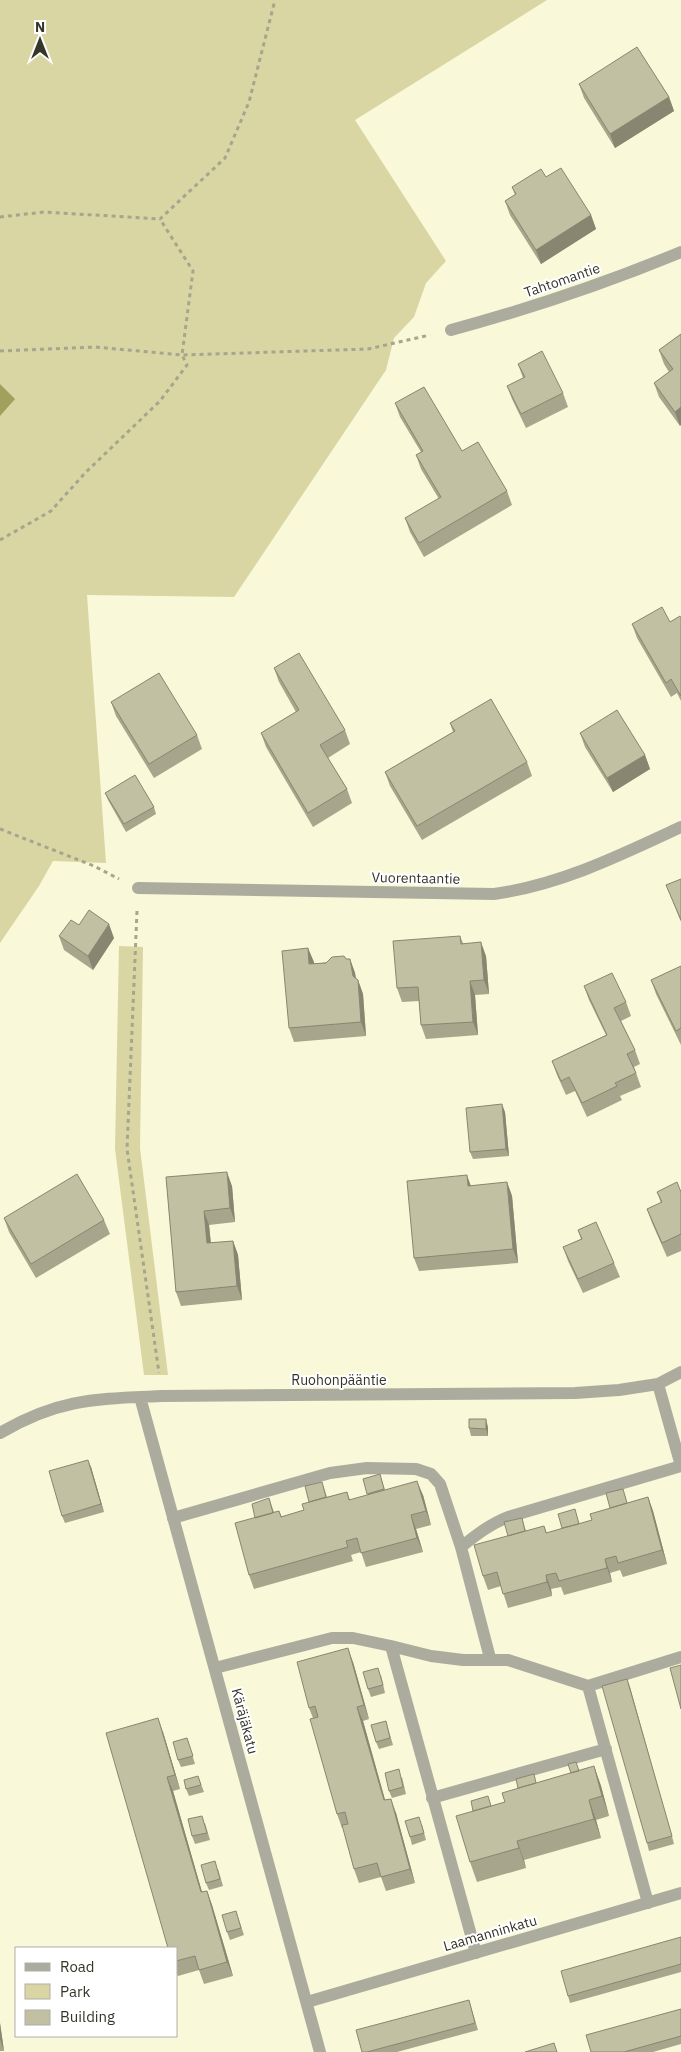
<svg xmlns="http://www.w3.org/2000/svg" width="681" height="2052" font-family="'IBM Plex Sans',sans-serif">
  <rect width="100%" height="100%" fill="#f9f8d8"/>
  <!-- green -->
  <path fill="#d9d6a4" d="M0 0H547L355 120 446 261 426 283 414 317 394 338 386 370 234 597 87 595 106 863 53 861 39 886 0 943Z
    M119 946 143 947 140 1148 168 1375H144L115 1149Z"/>
  <!-- water -->
  <path fill="#a39f5d" d="M0 384 15 399 0 416Z"/>
  <g fill="none" stroke-linecap="round" stroke-linejoin="round">
    <!-- path -->
    <path stroke="#a6a58d" stroke-width="3" stroke-dasharray="4 4" stroke-linecap="butt" d="M0 217 44 212 160 219 225 158 249 102 275 0
      M0 351 95 347 182 355 368 349 430 335
      M0 540 51 511 85 473 160 401 187 365 182 355 193 271 160 219
      M0 829 94 866 119 879
      M137 911 127 1149 159 1373"/>
    <!-- lane -->
    <path stroke="#acac9e" stroke-width="12" d="M173 1518 330 1473 367 1468 416 1469 431 1474 440 1484 461 1547
      M391 1646 431 1656 463 1660H508L588 1686 681 1657
      M490 1658 461 1547C476 1535 490 1524 508 1517L681 1466
      M215 1668 332 1638H353L391 1646 476 1953
      M588 1686 648 1903
      M432 1798 606 1749"/>
    <!-- street -->
    <path stroke="#acac9e" stroke-width="12" d="M451 330C529 309 606 283 681 252
      M138 888 494 894C560 885 621 855 681 827
      M658 1384 681 1466
      M140 1397 320 2052
      M0 1433C59 1398 97 1399 162 1396L575 1393 619 1390 658 1384 681 1372
      M307 2002 681 1893"/>
  </g>
  <!-- wall -->
  <path fill="#a7a58b" d="M579 84 669 97 674 111 615 148 584 98Z
    M546 177 591 215 596 229 541 264 510 215 505 201 515 195 512 187Z
    M681 334 680 426 659 397 654 383 669 372 664 364 659 350Z
    M518 364 563 393 568 407 526 428 512 399 507 386 523 378Z
    M395 403 462 451 507 491 512 505 424 557 410 532 405 518 439 499 421 469 416 455 421 452 400 417Z
    M681 618V701L677 693 671 697 637 638 632 624 670 622Z
    M274 668 345 730 350 744 328 758 347 789 352 803 313 827 266 747 261 733 296 712 279 682Z
    M111 702 197 735 202 749 154 778 116 716Z
    M450 723 527 762 532 776 422 840 390 786 385 772 453 732Z
    M580 733 645 755 650 769 613 792 585 747Z
    M105 793 154 807 156 814 126 832 108 800Z
    M681 879V922L666 885Z
    M79 925 114 938 93 970 64 950 59 936Z
    M460 936 463 943 486 956 489 994 475 995 478 1035 426 1039 421 1025 419 1001 402 1002 397 988Z
    M308 948 314 964 350 959 355 973 356 979 358 980 363 994 366 1036 294 1042 289 1028Z
    M681 966V1045L656 994 651 980Z
    M584 986 626 1002 631 1016 621 1021 635 1050 640 1064 634 1067 641 1087 620 1096 622 1100 587 1117 575 1091 566 1095 557 1075 552 1061 606 1035 589 1000Z
    M505 1112 509 1156 473 1159 470 1152Z
    M166 1177 232 1186 235 1222 209 1225 211 1243 233 1241 238 1255 242 1300 181 1306 176 1292Z
    M507 1182 512 1196 518 1263 419 1271 414 1258Z
    M657 1192H681V1251L667 1257 652 1223 647 1209 661 1203Z
    M4 1218 104 1220 110 1234 36 1278 9 1232Z
    M578 1230 614 1263 620 1277 583 1293 568 1261 563 1247 581 1239Z
    M488 1427V1436H471L469 1428Z
    M91 1467 104 1512 65 1523 62 1516Z
    M380 1474 385 1490 423 1495 431 1525 416 1529 423 1552 366 1567 361 1552 351 1555 353 1561 254 1589 249 1575 255 1518 269 1498 274 1512 279 1511 282 1517 304 1510 322 1482 327 1497 347 1492 350 1500 368 1495 363 1479Z
    M625 1496 627 1503 648 1497 653 1511 667 1564 623 1577 620 1570 610 1573 612 1582 564 1595 561 1587 551 1589 552 1596 508 1608 501 1586 488 1590 483 1576 508 1536 522 1518 526 1531 544 1526 547 1533 562 1528 577 1517 579 1524 592 1520 610 1508Z
    M353 1662 369 1719 363 1721 385 1800 396 1813 415 1883 386 1891 381 1877 359 1883 354 1869 343 1828H342L337 1814 313 1718 309 1708Z
    M381 1675 385 1693 371 1697 368 1689Z
    M627 1679 674 1844 649 1851 647 1843Z
    M386 1721 393 1745 379 1749 376 1742Z
    M163 1732 180 1789 173 1791 202 1892 207 1891 212 1905 233 1976 204 1984 199 1970 178 1976 176 1972V1948Z
    M187 1738 195 1764 181 1767 178 1760Z
    M594 1766 601 1786 609 1816 596 1820 601 1838 524 1860 526 1868 477 1882 470 1862 492 1806 505 1802 537 1783Z
    M198 1776 204 1792 189 1796 186 1789Z
    M402 1777 406 1794 392 1798 389 1791Z
    M205 1823 210 1840 195 1844 192 1836Z
    M422 1825 426 1840 412 1845 410 1837Z
    M218 1869 223 1886 209 1890 206 1883Z
    M236 1911 244 1935 230 1940 227 1932Z
    M681 1937V1972L570 2003 568 1996Z
    M469 2000 478 2030 397 2052H362Z
    M681 2009V2044L653 2052H591Z
    M0 2023 4 2051H0Z"/>
  <!-- shaded-wall -->
  <path fill="#888671" d="M669 97 674 111 615 148 610 134Z
    M591 215 596 229 541 264 536 250Z
    M681 407V425L680 426 675 412Z
    M645 755 650 769 613 792 607 778Z
    M109 924 114 938 93 970 88 956Z
    M481 942 486 956 489 994 484 980Z
    M308 948 314 962V978L309 964Z
    M350 959 355 973 358 990 353 976Z
    M358 980 363 994 366 1036 361 1022Z
    M470 981 475 995 478 1035 473 1022Z
    M502 1104 505 1112 509 1156 506 1149Z
    M227 1172 232 1186 235 1222 230 1208Z
    M467 1175 472 1189 468 1186Z
    M507 1182 512 1196 518 1263 513 1249Z
    M204 1211 209 1225 212 1257 207 1243Z
    M233 1241 238 1255 242 1300 237 1286Z
    M486 1419 488 1427V1436L486 1429Z
    M88 1460 91 1467 104 1512 101 1504Z
    M417 1481 423 1495 431 1525 426 1511Z
    M648 1497 653 1511 667 1564 662 1550Z
    M411 1515 416 1529 423 1552 417 1538Z
    M605 1559 610 1573 612 1582 607 1568Z
    M546 1575 551 1589 552 1596 547 1582Z
    M348 1648 353 1662 369 1719 364 1705Z
    M627 1679 630 1687 674 1844 672 1836Z
    M357 1707 363 1721 389 1814 384 1800Z
    M158 1718 163 1732 180 1789 175 1775Z
    M594 1766 601 1786 609 1816 602 1796Z
    M167 1777 173 1791 206 1906 201 1892Z
    M391 1799 396 1813 415 1883 410 1869Z
    M589 1800 596 1820 601 1838 594 1819Z
    M517 1841 524 1860 526 1868 519 1848Z
    M207 1891 212 1905 233 1976 227 1962Z
    M0 2023 4 2051 0 2039Z"/>
  <!-- building -->
  <path fill="#c2c0a2" stroke="#888671" d="M637 47 669 97 610 134 579 84Z
    M561 168 591 215 536 250 505 201 516 194 512 187 541 169 546 177Z
    M681 334V407L675 412 654 383 673 369 659 350Z
    M542 351 563 393 521 414 507 386 525 377 518 364Z
    M424 387 462 451 478 442 507 491 419 543 405 518 441 497 416 455 423 451 395 403Z
    M662 607 670 622 680 616 681 618V696L671 679 666 683 632 624Z
    M299 653 345 730 320 745 347 789 308 813 261 733 299 710 274 668Z
    M159 673 197 735 149 764 111 702Z
    M491 699 527 762 417 826 385 772 455 731 450 723Z
    M617 710 645 755 607 778 580 733Z
    M135 775 154 807 124 824 105 793Z
    M681 879V920L666 885Z
    M89 910 109 924 88 956 59 936 71 920 79 925Z
    M460 936 461 944 481 942 484 980 470 981 473 1022 421 1025 418 987 397 988 393 941Z
    M308 948 309 964 326 963 332 957 344 956 346 959H350L353 976 358 980 361 1022 289 1028 282 951Z
    M681 966V1028L676 1031 651 980Z
    M612 973 626 1002 614 1008 635 1050 627 1054 636 1073 615 1083 617 1086 582 1103 569 1077 561 1081 552 1061 607 1035 584 986Z
    M502 1104 506 1149 470 1152 466 1108Z
    M227 1172 230 1208 204 1211 207 1243 233 1241 237 1286 176 1292 166 1177Z
    M77 1174 104 1220 31 1264 4 1218Z
    M467 1175 468 1186 507 1182 513 1249 414 1258 407 1181Z
    M677 1182 681 1192V1234L662 1243 647 1209 662 1202 657 1192Z
    M596 1222 614 1263 578 1279 563 1247 582 1239 578 1230Z
    M469 1419H486V1429L469 1428Z
    M88 1460 101 1504 62 1516 49 1471Z
    M380 1474 384 1489 367 1494 363 1479Z
    M417 1481 426 1511 411 1515 417 1538 361 1553 357 1538 346 1541 348 1547 249 1575 235 1523 279 1511 281 1517 304 1510 302 1504 347 1492 349 1500Z
    M322 1482 326 1497 309 1502 305 1486Z
    M623 1489 627 1503 610 1508 606 1493Z
    M648 1497 662 1550 618 1563 616 1556 605 1559 607 1568 559 1581 556 1573 546 1575 547 1582 503 1594 497 1572 483 1576 474 1545 544 1526 546 1533 592 1520 590 1514Z
    M269 1498 273 1513 255 1518 252 1504Z
    M575 1509 579 1524 562 1528 558 1514Z
    M522 1518 525 1531 508 1536 504 1522Z
    M348 1648 364 1705 357 1707 384 1800 391 1799 410 1869 381 1877 377 1863 354 1869 342 1825 348 1824 345 1812 337 1814 310 1719 318 1717 315 1706 309 1708 297 1662Z
    M681 1665V1709L670 1668Z
    M378 1668 383 1685 368 1689 363 1672Z
    M627 1679 672 1836 647 1843 602 1686Z
    M158 1718 175 1775 167 1777 201 1892 207 1891 227 1962 199 1970 195 1956 176 1961V1948H168L106 1733Z
    M386 1721 390 1738 376 1742 371 1725Z
    M187 1738 193 1756 178 1760 173 1742Z
    M576 1762 579 1771 571 1773 568 1764Z
    M594 1766 602 1796 589 1800 594 1819 517 1841 519 1848 470 1862 456 1816 505 1802 502 1793Z
    M399 1769 403 1787 389 1791 385 1773Z
    M534 1774 536 1783 518 1788 516 1779Z
    M198 1776 201 1785 186 1789 184 1780Z
    M488 1796 491 1806 473 1811 471 1801Z
    M202 1816 207 1833 192 1836 188 1819Z
    M419 1817 424 1833 410 1837 405 1821Z
    M215 1861 220 1879 206 1883 201 1865Z
    M236 1911 241 1928 227 1932 222 1915Z
    M681 1937V1964L568 1996 561 1971Z
    M469 2000 475 2023 367 2052H362L356 2030Z
    M681 2009V2036L624 2052H591L586 2035Z
    M554 2043 557 2052H525Z"/>
  <g text-anchor="middle" dominant-baseline="central" stroke-width="4" stroke-linejoin="round" paint-order="stroke">
    <!-- street labels -->
    <g font-size="14" fill="#363529" stroke="#fff">
      <text transform="translate(562 280) rotate(-19)">Tahtomantie</text>
      <text transform="translate(416 878) rotate(1)">Vuorentaantie</text>
      <text x="339" y="1380">Ruohonpääntie</text>
      <text transform="translate(245 1721) rotate(75)">Käräjäkatu</text>
      <text transform="translate(490 1933) rotate(-16)">Laamanninkatu</text>
    </g>
  </g>
  <!-- legend -->
  <rect x="15" y="1947" width="162" height="90" fill="#ffffff" stroke="#afaea9"/>
  <rect x="25" y="1963" width="25" height="8" fill="#acac9e" stroke="#afaea9"/>
  <text x="60" y="1972" font-size="15" fill="#363529">Road</text>
  <rect x="25" y="1984" width="25" height="15" fill="#d9d6a4" stroke="#afaea9"/>
  <text x="60" y="1997" font-size="15" fill="#363529">Park</text>
  <rect x="25" y="2010" width="25" height="15" fill="#c2c0a2" stroke="#afaea9"/>
  <text x="60" y="2022" font-size="15" fill="#363529">Building</text>
  <!-- north arrow -->
  <g transform="translate(40 40)" stroke="#ffffff" stroke-width="4" paint-order="stroke">
  <path d="M0-4L9 19L0 12L-9 19Z" fill="#363529"/>
  <text y="-8" font-size="14" font-weight="bold" text-anchor="middle" fill="#363529">N</text>
  </g>
</svg>
